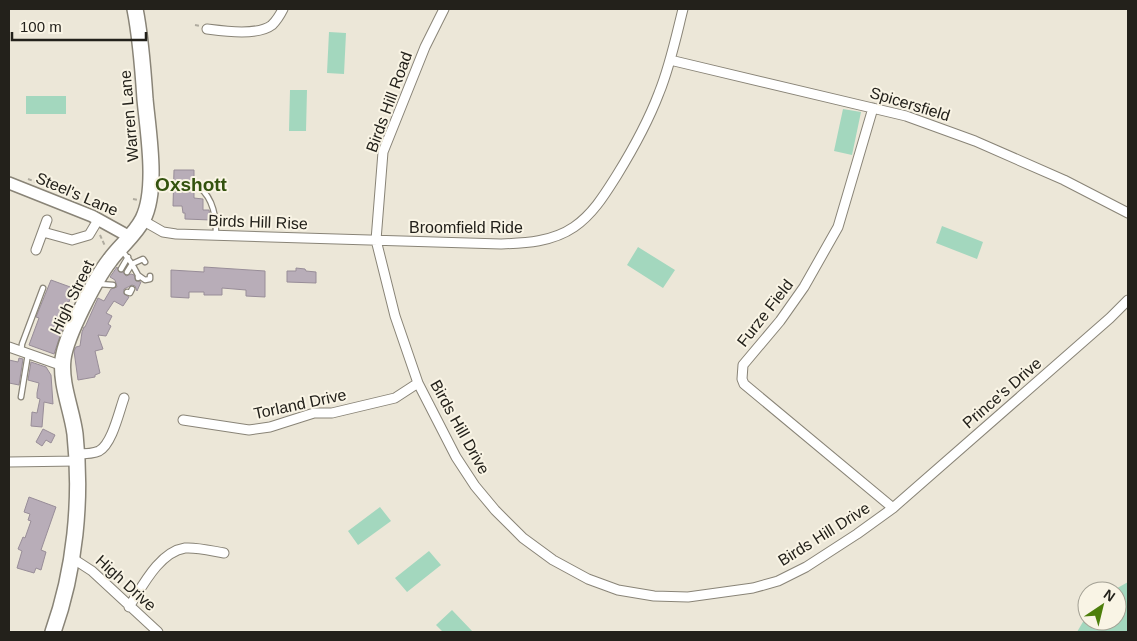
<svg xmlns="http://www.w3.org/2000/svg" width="1137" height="641" font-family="Arial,sans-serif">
  <rect width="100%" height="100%" fill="#ece7d8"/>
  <!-- green -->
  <path fill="#a3d7be" d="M329 32 346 33 344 74 327 73Z
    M290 90H307L306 131H289Z
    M26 96H66V114H26Z
    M843 109 861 112 852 155 834 151Z
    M942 226 983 242 977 259 936 243Z
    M638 247 675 270 663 288 627 265Z
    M380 507 391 521 358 545 348 531Z
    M429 551 441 565 407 592 395 578Z
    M1128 582V632H1077L1087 615V621H1117V591H1112Z
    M452 610 473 632H443L436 625Z"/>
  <!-- building -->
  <path fill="#b8adb8" stroke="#988d98" d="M174 170H194V198L203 199V210H209L211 220 185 219V213H183L182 206H173Z
    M117 267 119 272H123L126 276 131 274 134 275 136 281 141 282 137 291 135 286 132 285 124 289V294L129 297 123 306 114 301 106 313 112 316 108 324 111 326 106 336 98 335 103 349 95 351 100 373 95 375V377L78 380 74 351 76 347 80 346 82 332 84 327H85L98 298 104 301 111 289 117 287 115 280 110 277Z
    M204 267 265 271V297L246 296V290L222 288V295H204V292H189V298L171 297V270L204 272Z
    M296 268 305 269 306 271 316 272V283L287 282V271H296Z
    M51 280 73 288 69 302H67L58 325 63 327 54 354 29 345 39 318 36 317Z
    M19 358 23 359 19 385 9 383V360L18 362Z
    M31 362 46 367 51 375 53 404 44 402 42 427 31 426 32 412 37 413 40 399 37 398V393L39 383 28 380Z
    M43 429 55 435 51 443 46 440 42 446 36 442Z
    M29 497 56 507 41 550 46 552 41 570 36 568 34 573 17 568 22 551 18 549 23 537 25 538 31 521 28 520 30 514 24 512Z"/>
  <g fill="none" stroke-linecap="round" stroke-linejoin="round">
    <defs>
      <path id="service" d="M199 187C214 199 216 218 216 235
        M121 249 132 264 127 272
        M121 269 128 257
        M138 275 145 280 150 279V276
        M138 278V275L132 264 143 259 145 262
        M99 284 113 285
        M127 292 130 293 132 289
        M21 352 22 344 43 288
        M21 397 28 354"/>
      <path id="minor" d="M444 9 425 47 383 152 376 240 395 316 418 383 456 457 475 486 495 510 523 538 553 560 588 579 618 590 654 596 688 597 753 588 778 581 806 567 857 534 893 508 1021 396 1110 318 1128 300
        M207 29C223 31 258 36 272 25 277 20 280 15 283 9
        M670 60 906 116 975 141 1064 180 1128 213
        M873 108 838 227 804 287 780 321 743 365 742 379 744 384 893 508
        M142 220 163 232 176 234 501 244C526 243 552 242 574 227 593 214 605 194 617 175 633 149 648 122 659 93 670 66 676 37 683 9
        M43 232 72 240 89 235 98 220
        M36 250 47 220
        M9 347 63 366
        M183 420 249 430 270 427 314 413H332L395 398 418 383
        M76 454C84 454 93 454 99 451 112 444 119 412 124 398
        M9 462 76 461
        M72 558 92 571 158 632
        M129 607C142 587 159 552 185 548 197 547 212 551 224 553"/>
      <path id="tertiary" d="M9 183 92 216 130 237"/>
      <path id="primary" d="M53 632C75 570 82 500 75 434 72 410 60 384 63 359 66 336 95 279 110 260 120 246 135 235 143 219 158 189 148 132 145 99 143 69 141 39 135 9"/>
    </defs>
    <!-- service casing -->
    <use href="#service" stroke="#898477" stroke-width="7"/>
    <!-- minor casing -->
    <use href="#minor" stroke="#898477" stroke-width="11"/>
    <!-- tertiary casing -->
    <use href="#tertiary" stroke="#898477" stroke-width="14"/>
    <!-- primary casing -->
    <use href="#primary" stroke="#898477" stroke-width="18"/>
    <!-- path -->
    <path stroke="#afab9f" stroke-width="2" stroke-dasharray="4 2.5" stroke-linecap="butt" d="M195 25 200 26
      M28 179 80 199V201
      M133 199 138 200
      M100 235 105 246"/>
    <!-- service -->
    <use href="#service" stroke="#fff" stroke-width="4.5"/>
    <!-- minor -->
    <use href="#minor" stroke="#fff" stroke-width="9"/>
    <!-- tertiary -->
    <use href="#tertiary" stroke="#fff" stroke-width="11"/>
    <!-- primary -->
    <use href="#primary" stroke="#fff" stroke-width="15"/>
  </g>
  <g text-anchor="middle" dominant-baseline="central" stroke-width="4" stroke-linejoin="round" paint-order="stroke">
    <!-- street labels -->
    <g font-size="16" fill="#23211b" stroke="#f9f4e5">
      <text transform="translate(389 102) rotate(-70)">Birds Hill Road</text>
      <text transform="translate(910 104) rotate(17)">Spicersfield</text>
      <text transform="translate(129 116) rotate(-95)">Warren Lane</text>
      <text transform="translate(77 194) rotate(23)">Steel's Lane</text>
      <text transform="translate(258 222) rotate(2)">Birds Hill Rise</text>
      <text x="466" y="227">Broomfield Ride</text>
      <text transform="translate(72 297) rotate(-64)">High Street</text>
      <text transform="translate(765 313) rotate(-52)">Furze Field</text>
      <text transform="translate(1002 393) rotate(-41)">Prince's Drive</text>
      <text transform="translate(300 404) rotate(-12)">Torland Drive</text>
      <text transform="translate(460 427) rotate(61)">Birds Hill Drive</text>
      <text transform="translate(824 534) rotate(-32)">Birds Hill Drive</text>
      <text transform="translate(126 583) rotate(42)">High Drive</text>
    </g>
    <!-- quarter labels -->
    <g font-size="19" font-weight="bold" fill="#33520e" stroke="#f9f4e5">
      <text x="191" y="184">Oxshott</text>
    </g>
  </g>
  <!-- border -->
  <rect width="1137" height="641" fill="none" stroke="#23211b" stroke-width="20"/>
  <!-- north arrow -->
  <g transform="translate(1102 606) rotate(35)"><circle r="24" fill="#f9f4e5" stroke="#a3a094"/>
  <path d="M0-4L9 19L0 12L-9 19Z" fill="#4d7e0b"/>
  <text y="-8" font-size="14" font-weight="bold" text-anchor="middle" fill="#23211b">N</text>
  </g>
  <!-- scale -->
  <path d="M12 32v8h134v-8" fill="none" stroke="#23211b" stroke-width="2.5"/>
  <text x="20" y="32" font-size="15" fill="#23211b" stroke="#f9f4e5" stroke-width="4" paint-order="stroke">100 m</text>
</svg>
